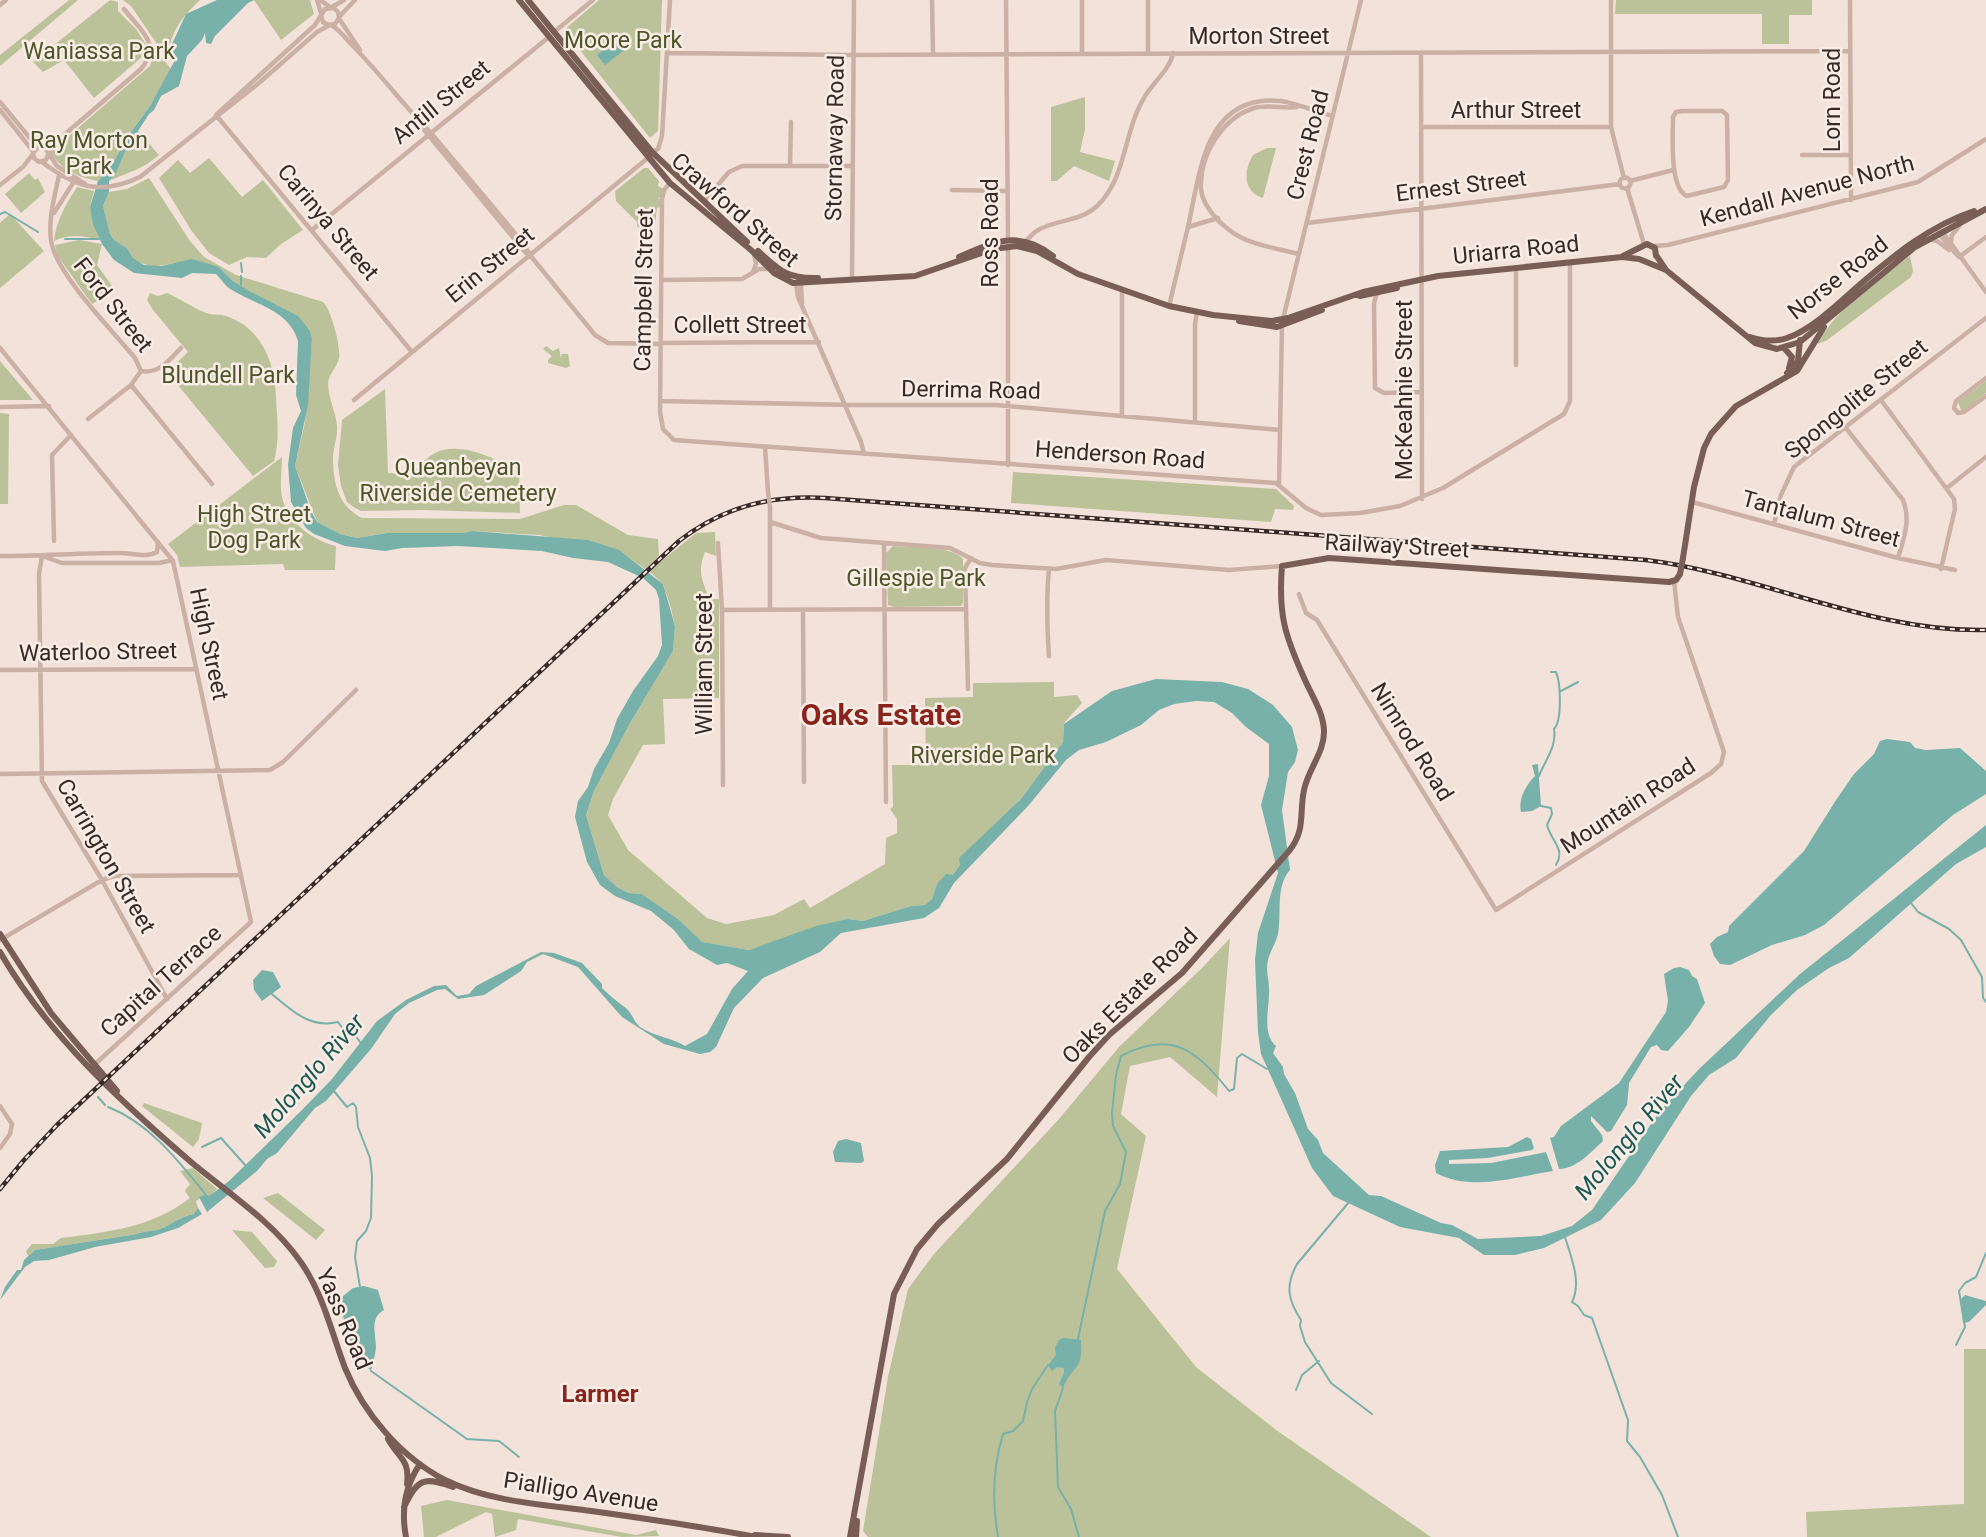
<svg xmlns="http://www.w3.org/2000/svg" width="1986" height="1537" font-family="Roboto,sans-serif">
  <rect width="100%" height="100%" fill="#f2e2d9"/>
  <!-- green -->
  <path fill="#bbc299" d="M69 0H78L0 66V55Z
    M110 0 118 2V11L136 29 147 46 143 56 94 98 64 60 43 72 33 62Z
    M123 0H200C180 19 170 32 168 60L131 6Z
    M254 0H310L314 14 281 40Z
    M599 0H662L658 131 650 138 564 30Z
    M1616 0H1812V15H1789V44H1762V14H1615Z
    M155 49 171 69 150 106 126 139 112 165 98 181C77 177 62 170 50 152L150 66Z
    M1085 97V129L1080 152 1115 161 1109 181 1074 166 1057 181H1051V107Z
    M138 131 159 155C140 171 131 171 109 181L116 173 128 145 141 141Z
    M1267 148H1276L1263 198C1243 192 1243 171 1253 155Z
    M209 158 242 197 263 180 303 230 281 244 266 258 247 257 229 265 209 253 191 230 159 178 178 160 190 173Z
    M644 168H648L659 181 658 186 665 190 663 197 658 198 662 201 661 207 657 208 655 225 637 227V222L616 201 615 191Z
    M29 173 35 180 38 178 45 192 21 213 5 194Z
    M149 178 190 241 204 257 236 275 323 302C331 309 341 347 339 358 337 368 329 373 328 383 328 398 336 412 337 426 338 437 333 448 333 458 333 483 339 507 362 518L520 519 564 505H576L628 535 658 539 659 556 645 569 618 550 539 535 472 531 463 533H387L357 538 340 534 317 522 295 466 305 422 312 338 310 331 233 281 219 267 179 262 152 267 139 262 133 258 127 248 114 240 110 234 103 206 109 192 127 189Z
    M77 187 94 191 90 207 100 240C84 236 70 233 54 241 56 221 66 204 77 187Z
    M10 214 44 251 0 288V223Z
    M79 240 102 244 97 265 115 290 92 304 57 255 55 245Z
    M1910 256 1913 271 1911 277 1826 341 1817 344C1837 308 1877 281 1910 256Z
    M150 293 158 296 167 293C181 299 196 310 210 314 216 315 221 314 226 316 262 328 275 363 276 397 277 419 280 439 274 461L253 476 167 372 188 352 153 310 147 300Z
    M546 346 553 351 559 348 561 358 562 354H568L570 366 566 368 548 363V360L552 356 543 349Z
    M0 361 33 400H0Z
    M1986 381V393L1964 410H1961L1958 402Z
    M385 389 388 473 411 474C420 465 430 453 443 450 468 444 496 460 519 470L520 513 425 510 361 511 355 508 347 502 341 486 338 465 342 420Z
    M0 413 9 414 8 504H0Z
    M282 457C282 470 279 489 283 501 291 525 313 540 336 546L335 570H285L283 564 180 567 177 555 168 544Z
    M1013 472 1276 489 1294 506 1293 510 1275 509 1271 522 1011 503Z
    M715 532 716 556 705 552C697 570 702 582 710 599H719V698L663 699 665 744 643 745 613 799 608 815 628 850 707 918 726 924 774 915 804 899 810 908 885 864 886 838 897 833V819L890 809 893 807 892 765H926L925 698 973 697V683L1054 682V697L1077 695 1082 703 1064 723 1063 742 1021 799 960 858 961 864 953 875 937 884 932 899 925 905 911 906 863 921 848 919 749 950 701 942 678 919 642 894 629 893 617 887 604 875 586 815 594 791 629 725 673 651 675 626 671 608 663 584 649 571 696 533Z
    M893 546C912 548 951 545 963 559V602L961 606 894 607 888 605 886 553Z
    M1230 938 1217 1097 1170 1057 1130 1066 1121 1114 1146 1136 1117 1269 1196 1367 1276 1430 1431 1537H868L863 1531 888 1377 908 1289 934 1254 1059 1119 1119 1047 1202 968Z
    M144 1103 202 1123 199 1139 193 1147 142 1106Z
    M193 1168 217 1189 209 1197 205 1195 196 1201 198 1208 194 1214C177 1217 173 1224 160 1229 152 1232 146 1230 137 1234L35 1250 28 1256 26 1251 32 1244H53L61 1238C107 1232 152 1228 190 1198L185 1191 190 1184 180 1171Z
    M278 1193 325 1230 316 1240 263 1198Z
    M232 1230 252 1232 277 1261 274 1267 265 1268Z
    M1964 1349H1986V1537H1807L1806 1512 1964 1504Z
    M447 1500 636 1535 656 1530 659 1536 622 1537 518 1519 516 1530 495 1537 492 1514 486 1512 436 1537H424L421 1506Z"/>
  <!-- water -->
  <path fill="#77b1a9" d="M217 0H254L248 3 215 36 211 44 206 43 205 33 202 40 187 56 179 86 161 96 154 110 149 114 138 131 141 141 128 145 116 173 109 181V192L103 206 110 234 114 240 127 248 133 258 144 265 161 266 192 259 219 267 233 281 249 291 298 316 310 331 312 338 308 405 295 466 311 511 317 522 340 534 357 538 387 533H463L472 531 588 540 619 550 663 584 675 626 673 651 629 725 594 791 586 815 604 875 617 887 629 893 642 894 678 919 702 942 749 950 816 926 848 919 863 921 911 906 925 905 932 899 937 884 946 874 953 875 960 865 959 858 1021 799 1063 742 1064 724 1112 691 1156 679 1222 682 1248 689 1273 705 1292 727 1298 750 1295 762 1288 772 1282 810 1290 870C1275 887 1282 913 1278 934 1276 943 1270 951 1268 960 1265 972 1270 981 1269 993 1269 1009 1262 1034 1276 1046L1273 1053 1283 1067 1284 1074 1295 1093 1308 1129 1318 1140 1323 1153 1369 1195 1381 1196 1441 1223 1452 1225 1478 1239 1541 1236 1572 1226 1592 1210 1660 1111 1699 1069 1800 974 1986 825V847L1956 864 1849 958 1829 968 1797 990 1770 1016 1736 1058 1709 1075 1691 1096 1635 1183 1601 1220 1544 1248 1515 1255H1484L1459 1238 1400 1227 1333 1196 1312 1168 1261 1054 1258 1032 1255 960 1258 933 1278 873 1261 805 1269 776V744L1246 727 1232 713 1214 702 1196 701 1174 704 1159 710 1141 725 1106 742 1079 750 1066 760 1028 806 954 883 939 908 924 918 841 933 820 952 763 978 734 1008 716 1047 710 1052 700 1054 664 1044 622 1017 578 967 543 954 527 962 521 971 484 995 458 999 445 989 437 990 409 1003 395 1014 371 1049 326 1101 315 1108 277 1153 267 1159 257 1171 207 1212 199 1197 205 1195 209 1196 229 1181 302 1110 332 1079 377 1021 406 1000 434 986 446 985 457 996 469 994 476 986 541 952 554 953 582 963 602 984V988C610 996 618 1002 627 1009 632 1014 635 1023 640 1027 655 1037 671 1037 685 1046L707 1034 732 989 748 971 727 963 717 965 689 949 674 930 651 911 615 896 600 885 587 862 575 817 578 801 588 787 594 769 609 743 617 719 633 691 658 656 662 645 659 599 656 590 643 578 608 562 573 558 542 551 458 546 402 548 385 551 345 546 314 534 306 528 291 502 288 465 293 428 301 411 296 395 298 341C289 310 256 305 232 290 226 287 221 279 216 274L192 273 182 278 134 273 114 260 102 244 93 224 90 207 98 181 112 165 126 139 150 106 174 62 172 44 186 14Z
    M622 33 632 44 605 65 597 55Z
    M1887 739 1910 742 1915 748 1926 750 1960 748 1986 771V794L1953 815 1824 925 1805 935 1772 945 1730 965 1720 964 1714 956 1710 944 1717 937 1728 932 1729 926 1804 851 1836 800 1854 774 1874 754 1880 741Z
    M1538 764 1541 806 1532 811 1521 812C1518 799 1526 785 1535 776L1532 765Z
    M1680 967 1689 970 1692 976 1697 979 1705 1003 1689 1027 1668 1051 1661 1050 1657 1045 1651 1047 1629 1083 1627 1105 1611 1131 1607 1132 1591 1116V1121L1602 1135 1603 1141C1591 1152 1576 1169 1559 1169L1550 1138 1554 1137 1561 1126 1619 1083 1666 1012 1668 1001 1664 974 1674 968Z
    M262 970 273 972 281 987 262 1001 254 990 253 980Z
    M1527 1137 1531 1139 1534 1148 1532 1150 1488 1158 1449 1160V1164L1491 1163 1546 1152 1553 1171C1515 1177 1472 1192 1436 1173L1435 1165 1440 1151 1508 1147Z
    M846 1139 861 1143 864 1161 861 1163 835 1162 833 1152 838 1141Z
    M198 1208 202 1214 178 1228 151 1237 95 1247 49 1260 34 1261 25 1267 0 1300 5 1287 17 1270H21L24 1260 35 1250 137 1234C146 1230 152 1232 160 1229 173 1224 178 1217 194 1214Z
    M364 1286 378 1290 384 1310C369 1318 376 1334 376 1348 375 1355 373 1364 371 1371L353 1352 341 1309 343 1296 353 1288Z
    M1965 1295 1986 1301V1305L1969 1322 1963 1323 1961 1299Z
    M1063 1338 1081 1340C1083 1373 1073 1363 1063 1388L1059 1384 1064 1373V1368L1057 1367 1052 1371 1048 1365 1056 1355 1055 1348 1059 1340Z"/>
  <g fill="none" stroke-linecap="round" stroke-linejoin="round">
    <!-- stream -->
    <path stroke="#77b1a9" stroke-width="2" d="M0 214 5 212 38 232
      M65 239H99
      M241 263 242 272
      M241 285V276
      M1561 691 1578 682
      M1539 776C1545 760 1557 747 1554 729 1562 721 1561 684 1556 672H1551
      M1541 806 1551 808 1552 814 1547 825C1551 841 1566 849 1556 865
      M1911 903 1918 912 1949 929 1961 940 1982 977 1983 998 1986 1002
      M272 994C291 1010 310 1029 338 1022L344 1030 355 1035 360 1042
      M333 1090 347 1107 353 1103 356 1107 358 1127 370 1158 372 1176 371 1218 366 1231 357 1241 355 1257 360 1287
      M98 1097 105 1105
      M108 1107C150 1123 180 1163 207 1196
      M202 1147 221 1138 246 1166
      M1349 1202 1297 1264C1285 1286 1288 1300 1301 1320L1300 1326 1305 1342 1331 1383 1372 1414
      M1565 1237C1571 1257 1582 1282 1572 1302L1578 1306 1584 1315 1592 1318 1628 1420 1627 1441 1640 1457 1662 1495 1678 1537
      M1078 1339 1105 1211 1120 1184 1126 1152 1113 1126 1112 1113 1116 1075 1121 1056C1172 1029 1197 1051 1229 1091L1234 1089 1237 1058 1242 1054 1267 1069
      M1956 1345 1965 1327 1959 1291 1965 1283 1976 1277 1986 1253
      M371 1371 467 1439 499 1441 519 1457
      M1063 1388 1055 1411 1058 1487 1071 1509 1079 1537
      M1296 1390 1302 1375 1319 1361
      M998 1537C992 1503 993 1467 1003 1434L1013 1431 1023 1421 1027 1402 1032 1389 1048 1365"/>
    <!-- minor -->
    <path stroke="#cbb0a5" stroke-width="4.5" d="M317 0 321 13
      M320 0 330 7
      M932 0 933 54
      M1006 0 1008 240
      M1082 0V53
      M1148 0V54
      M1611 0V127L1624 178
      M1850 0 1851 200
      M0 5 6 0
      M332 7 344 0
      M339 17 355 0
      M340 20 360 50
      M331 25C340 30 344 37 351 44 379 72 403 105 431 133L524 244 530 255 595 335 608 343 661 344
      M554 32 593 0
      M669 53 854 55 1850 51
      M1421 53 1422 499
      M0 102 29 137 40 147
      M1297 107C1283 109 1269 104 1254 108 1222 118 1199 156 1201 189 1202 204 1217 221 1228 229 1247 245 1276 248 1299 254
      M0 110 33 151
      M1682 111H1722L1727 115 1728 180 1724 187 1687 196C1669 189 1673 135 1673 117L1676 112Z
      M217 114 315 25 325 9 334 8 338 12 339 18 335 24 328 25 323 22 321 15
      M216 115 412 352
      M420 125 526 253
      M1421 127H1611
      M652 152 658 149 662 136 670 0
      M49 154 57 141 141 69C162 43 141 31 124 9
      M48 155 46 160 39 162 34 158 33 153 38 147 45 148 57 166 85 184
      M1802 155H1850
      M42 162C75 187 100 196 140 177L259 83 317 32 330 25
      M790 166 791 122
      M59 175C55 196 48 218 51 240 55 273 112 330 135 358L141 371 131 385 88 419
      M1619.5 183a5.5 5.5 0 1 1 11 0a5.5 5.5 0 1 1-11 0Z
      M1630 181 1673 170
      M670 183 664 190 662 199 660 412 663 429 674 440 1276 483 1306 508 1321 515 1360 513 1400 506 1443 488 1564 414 1570 401V263
      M0 185 23 167 32 155
      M1627 188 1644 244
      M952 190 1007 191
      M704 201 729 172 742 166H853
      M54 213 73 183
      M1307 223 1620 184
      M1188 227C1200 174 1204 93 1281 101 1295 103 1318 112 1333 116
      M312 230 549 37
      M1942 231 1986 292
      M1938 233 1957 255
      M1929 239 1937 241 1949 250
      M1026 241C1030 237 1033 233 1038 230 1057 219 1080 222 1097 206 1127 177 1123 133 1144 98 1152 83 1170 70 1173 53
      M1951 242 1952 235 1960 225
      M1008 246V465
      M1654 246 1668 245 1918 182 1986 139
      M1959 257 1986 237
      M1516 268V365
      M753 272 756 264 754 254
      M852 277 854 0
      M662 280 742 279 759 269H770
      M796 284 798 297 861 442 864 454
      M801 284 802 303
      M1379 293 1376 295 1374 304 1375 388 1384 393 1421 392
      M1169 306 1188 227 1218 218
      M1283 319 1361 0
      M661 343 819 342
      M0 348 173 561 251 922 94 1065
      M141 371C160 374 169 360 181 348
      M1986 378 1956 401 1954 408 1958 413 1964 412 1986 396
      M131 385 212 484
      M354 400 649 157
      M1881 400 1954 499 1955 509 1941 569
      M660 401 852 405H996L1280 430
      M0 407 49 406
      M1122 415V290
      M1195 422V324L1197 312
      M1845 427 1903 500C1911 521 1904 537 1898 558
      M765 447 768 492
      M1279 484 1282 326
      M1947 488 1986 457
      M1692 502 1898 558 1955 570
      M770 507V610
      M770 522 821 538 950 548 980 563 992 565 1056 569 1106 560 1229 570 1282 566
      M1774 524 1781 495 1794 467 1986 318
      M54 541 52 455 71 435
      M718 543 722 610 723 785
      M884 543 886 802
      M0 556C40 556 80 553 120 553 132 553 147 558 157 552L158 542
      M42 556 39 574 42 781 102 880 167 999
      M42 556 62 563H159L172 560
      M1299 594 1306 613 1317 620 1496 910 1711 773 1721 764 1724 752 1678 617 1674 581
      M722 610 966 609
      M803 610 804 782
      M1049 656C1047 627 1046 599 1049 569
      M0 670 196 669
      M968 689 965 568 971 558
      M0 774 270 770 283 762 356 690
      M0 940 102 880 114 876 240 875
      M0 1106 12 1124 10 1134 0 1148"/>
    <!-- major -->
    <path stroke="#795d57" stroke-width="6" d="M519 0 670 183 751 250 774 273 793 283 915 276 993 249 1017 246 1037 251 1078 274 1169 306 1213 315 1272 321 1288 318 1363 292 1438 276 1622 257 1639 259 1666 270
      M528 0 652 152 747 242
      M758 251C780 271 787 279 818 278
      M1656 255 1666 270 1755 343 1777 349 1800 342 1915 247 1986 209
      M1623 256 1647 244 1655 248 1656 256
      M959 257C994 242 1019 229 1053 256
      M1360 296 1397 288
      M1239 321 1277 327 1322 310
      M1750 337C1762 341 1775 342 1787 338 1811 330 1838 304 1857 287 1893 256 1929 226 1974 211
      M1784 348 1792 357 1789 368
      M1787 373 1798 361 1800 340
      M1683 558 1694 487 1704 448 1711 434 1736 406 1797 371 1824 327
      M0 934 51 1013 117 1091
      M0 952C48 1035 119 1100 191 1162 228 1193 272 1221 300 1261 323 1293 331 1331 345 1368 364 1414 401 1457 445 1480 488 1501 537 1504 584 1510 641 1518 699 1526 756 1537
      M388 1439C399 1459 410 1459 407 1484
      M404 1507C418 1479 423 1476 453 1487
      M755 1535 788 1537
      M406 1537C401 1511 405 1486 420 1464
      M850 1537 894 1294 917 1249 938 1224 1007 1159 1089 1057 1109 1035 1182 973 1289 851C1306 830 1299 814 1304 790 1308 769 1325 752 1324 730 1323 712 1312 696 1305 680 1285 636 1278 615 1282 566L1329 558 1669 582 1676 580 1680 574
      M856 1537 857 1521"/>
    <defs>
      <path id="rail" d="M0 1189 24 1160 57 1125 679 541C723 507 770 495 825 498L1646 560C1759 574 1872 633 1986 630"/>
    </defs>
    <!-- rail casing -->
    <use href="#rail" stroke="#362926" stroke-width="4.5"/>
    <!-- rail -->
    <use href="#rail" stroke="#faede6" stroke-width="2" stroke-dasharray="5" stroke-linecap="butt"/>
    <!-- minor-bridge -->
    <path stroke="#cbb0a5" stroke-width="4.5" d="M768 492 770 507"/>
    <!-- major-bridge -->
    <path stroke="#795d57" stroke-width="6" d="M1680 574 1683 558"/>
  </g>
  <g text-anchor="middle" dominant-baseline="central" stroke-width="5" stroke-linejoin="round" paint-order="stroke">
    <!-- street labels -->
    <g font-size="23" fill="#362926" stroke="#faede6">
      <text x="1259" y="36">Morton Street</text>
      <text transform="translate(1832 100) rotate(-90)">Lorn Road</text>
      <text transform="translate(441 102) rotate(-39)">Antill Street</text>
      <text x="1516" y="110">Arthur Street</text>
      <text transform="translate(835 138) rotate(-89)">Stornaway Road</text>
      <text transform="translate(1308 145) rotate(-76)">Crest Road</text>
      <text transform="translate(1461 186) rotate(-7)">Ernest Street</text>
      <text transform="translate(1807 191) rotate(-15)">Kendall Avenue North</text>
      <text transform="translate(735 210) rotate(41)">Crawford Street</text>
      <text transform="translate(328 222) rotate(50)">Carinya Street</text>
      <text transform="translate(990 233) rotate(-90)">Ross Road</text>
      <text transform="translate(1516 250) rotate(-6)">Uriarra Road</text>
      <text transform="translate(490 265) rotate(-39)">Erin Street</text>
      <text transform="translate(1838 278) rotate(-38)">Norse Road</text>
      <text transform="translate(644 290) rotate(-89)">Campbell Street</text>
      <text transform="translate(113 305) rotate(52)">Ford Street</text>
      <text x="740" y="325">Collett Street</text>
      <text transform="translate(971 390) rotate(1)">Derrima Road</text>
      <text transform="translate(1404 390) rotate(-90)">McKeahnie Street</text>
      <text transform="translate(1856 399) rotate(-39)">Spongolite Street</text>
      <text transform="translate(1120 455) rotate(4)">Henderson Road</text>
      <text transform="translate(1821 519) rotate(15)">Tantalum Street</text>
      <text transform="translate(1397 546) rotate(3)">Railway Street</text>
      <text transform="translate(209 644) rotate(78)">High Street</text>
      <text transform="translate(98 652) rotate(-1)">Waterloo Street</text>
      <text transform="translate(704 664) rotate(-90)">William Street</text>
      <text transform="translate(1412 742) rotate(58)">Nimrod Road</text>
      <text transform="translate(1628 806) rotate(-33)">Mountain Road</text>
      <text transform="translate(106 856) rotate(60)">Carrington Street</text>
      <text transform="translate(161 981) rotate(-42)">Capital Terrace</text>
      <text transform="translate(1130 996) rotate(-45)">Oaks Estate Road</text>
      <text transform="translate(344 1319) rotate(67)">Yass Road</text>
      <text transform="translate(581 1492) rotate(9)">Pialligo Avenue</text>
    </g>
    <!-- park labels -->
    <g font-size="23" fill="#4c5529" stroke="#faede6">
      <text x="623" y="40">Moore Park</text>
      <text x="99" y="51">Waniassa Park</text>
      <text x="89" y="140">Ray Morton<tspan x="89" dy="26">Park</tspan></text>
      <text x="228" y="375">Blundell Park</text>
      <text x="458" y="467">Queanbeyan<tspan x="458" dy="26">Riverside Cemetery</tspan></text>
      <text x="254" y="514">High Street<tspan x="254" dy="26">Dog Park</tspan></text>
      <text x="916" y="578">Gillespie Park</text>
      <text x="983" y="755">Riverside Park</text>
    </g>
    <!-- water labels -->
    <g font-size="24" font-style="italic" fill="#1a5953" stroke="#faede6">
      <text transform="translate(309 1076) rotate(-49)">Molonglo River</text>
      <text transform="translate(1629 1137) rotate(-50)">Molonglo River</text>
    </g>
    <!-- neighbourhood labels -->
    <g font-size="24" font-weight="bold" fill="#88241c" stroke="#faede6">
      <text x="600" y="1394">Larmer</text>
    </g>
    <!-- district labels -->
    <g font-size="30" font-weight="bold" fill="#88241c" stroke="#faede6">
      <text x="881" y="714">Oaks Estate</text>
    </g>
  </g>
</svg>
